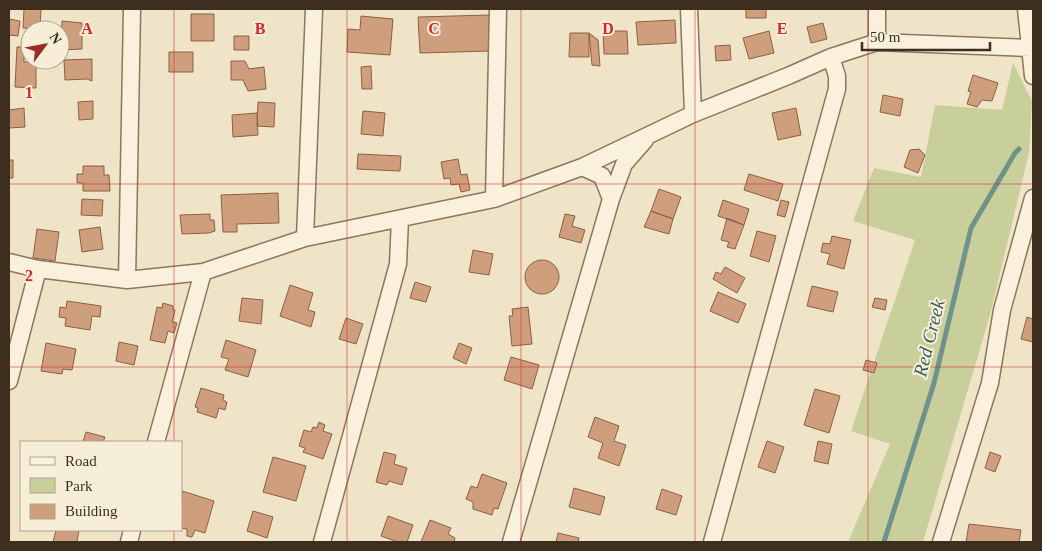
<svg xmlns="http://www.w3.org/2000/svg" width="1042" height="551" font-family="'Times New Roman',serif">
  <rect width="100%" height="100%" fill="#f0e4c8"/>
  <!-- green -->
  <path fill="#c9cf9b" d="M1013 63 1032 101 1029 153 990 315 923 542H848L890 444 851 431 915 240 853 221 874 168 921 177 935 105 1002 110Z"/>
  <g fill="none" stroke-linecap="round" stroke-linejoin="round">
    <!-- stream -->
    <path stroke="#6f938a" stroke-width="5" d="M884 542 934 383 971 228 1015 153 1019 149"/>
  </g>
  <!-- building -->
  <path fill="#cf9f7d" stroke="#8d5f41" d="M24 9H41L40 29 23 28Z
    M746 9H766V18H746Z
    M191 14H214V41H191Z
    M489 15 491 51 420 53 418 17Z
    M361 16 393 19 390 55 347 52 348 29 360 30Z
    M9 19 20 21 18 36 9 35Z
    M675 20 676 43 638 45 636 22Z
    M62 21 82 23V49L61 50Z
    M823 23 827 39 811 43 807 27Z
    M603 31H627L628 54H604Z
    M769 31 774 53 749 59 743 38Z
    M570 33H589V57H569Z
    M589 33 598 40 600 66 592 65Z
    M234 36H249V50H234Z
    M730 45 731 60 716 61 715 46Z
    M17 47H24V62H36V88L15 87Z
    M169 52H193V72H169Z
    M92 59V81L87 79 65 80 64 60Z
    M231 61H245L249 69 264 67 266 89 248 91 243 80H231Z
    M371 66 372 89H362L361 67Z
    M973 75 998 83 992 101 982 100 977 107 967 104 971 92 968 91Z
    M883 95 903 99 900 116 880 112Z
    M93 101V119L79 120 78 102Z
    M258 102 275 103 274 127 257 126Z
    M24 108 25 127 9 128V110Z
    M796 108 801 135 778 140 772 113Z
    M363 111 385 113 383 136 361 134Z
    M257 113 258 135 233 137 232 115Z
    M919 149 925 155 918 173 904 167 910 150Z
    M358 154 401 156 400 171 357 169Z
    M458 159 461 175 467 174 470 190 461 192 459 184 451 185 450 178 444 179 441 162Z
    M9 160H13V178H9Z
    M83 166H104V175H109L110 191H83V183H77V174H83Z
    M749 174 783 184 778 201 744 190Z
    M659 189 681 197 673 219 651 211Z
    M278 193 279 223 237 224V232H223L221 195Z
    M82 199 103 200 102 216 81 215Z
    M723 200 749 209 744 225 718 216Z
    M781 200 789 202 785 217 777 215Z
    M651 211 673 219 669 234 644 227Z
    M210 214V220H214L215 231 209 233 182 234 180 215Z
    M565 214 575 216 572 226 585 230 581 243 559 237Z
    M727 218 744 225 735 249 727 247 729 242 721 240Z
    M100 227 103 249 82 252 79 230Z
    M37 229 59 232 55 261 33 258Z
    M757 231 776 236 769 262 750 256Z
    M832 236 851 240 844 269 827 264 830 254 821 252 823 243 830 244Z
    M473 250 493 254 489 275 469 272Z
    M525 277a17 17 0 1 1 34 0a17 17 0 1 1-34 0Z
    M725 267 745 278 737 293 713 279 716 272 721 274Z
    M415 282 431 287 426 302 410 298Z
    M290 285 313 293 308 310 315 312 311 327 280 316Z
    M812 286 838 292 833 312 807 306Z
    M718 292 746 304 738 323 710 311Z
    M242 298 263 300 261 324 239 321Z
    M875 298 887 300 885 310 872 307Z
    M67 301 101 306 100 317 92 316 90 330 65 326 66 318 59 317 60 307 66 308Z
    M163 303 173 306V310H175L172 322 177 323 174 333 168 331 165 343 150 340 157 307 162 308Z
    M528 307 532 344 512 346 509 316H513L512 309Z
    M1027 317 1033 319V342L1021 339Z
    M346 318 363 324 356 344 339 339Z
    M226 340 256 350 248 377 225 370 229 359 221 357Z
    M119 342 138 346 134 365 116 361Z
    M46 343 76 349 72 370 63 369 62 374 41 371Z
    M459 343 472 348 466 364 453 358Z
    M511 357 539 365 532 389 504 380Z
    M866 360 877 363 874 373 863 370Z
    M201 388 224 395 223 400 227 402 225 410 219 408 216 418 197 412 198 408 195 407Z
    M815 389 840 396 829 433 804 425Z
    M595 417 619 426 614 441 626 445 619 466 598 458 603 443 588 437Z
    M319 422 325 425 323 431 332 434 323 459 303 452 305 448 299 446 304 430 311 432 313 427 317 428Z
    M86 432 105 437 103 442H83Z
    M767 441 784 447 775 473 758 467Z
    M818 441 832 444 828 464 814 461Z
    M384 452 396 455 394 464 407 468 402 485 389 481 387 485 376 482Z
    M990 452 1001 456 995 472 985 468Z
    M273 457 306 466 296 501 263 492Z
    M482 474 507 483 498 509 494 508 492 515 473 509V502L466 499 471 486 477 488Z
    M574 488 605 497 600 515 569 507Z
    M662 489 682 496 676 515 656 509Z
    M182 491 214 501 205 533 195 530 192 537 187 536V529L181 528Z
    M253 511 273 517 267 538 247 531Z
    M388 516 413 525 407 542H398L381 536Z
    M430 520 451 528 448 534 455 538 454 542H421Z
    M969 524 1021 530 1019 542H966Z
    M56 530H79L77 542H53Z
    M558 533 579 538 578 542H556Z"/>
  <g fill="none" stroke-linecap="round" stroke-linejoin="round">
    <defs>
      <path id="minor" d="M689 9 693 114
        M1026 9 1033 76
        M877 42V9
        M582 167 602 176 611 199
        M494 199 498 9
        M305 238 314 9
        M9 262 38 269 127 280 203 272 305 238 494 199 582 167 693 114 788 76 831 57 877 42 1030 48
        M127 280 132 9
        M9 381 38 269
        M156 442 203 272
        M129 542 132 530
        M322 542 398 264 400 219
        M511 542 611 199 624 164 645 140
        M712 542 837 89V76L831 57
        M941 542 990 383 1002 310 1033 198"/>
    </defs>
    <!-- minor casing -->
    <use href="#minor" stroke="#8d765c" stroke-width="19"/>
    <!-- minor -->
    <use href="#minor" stroke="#faf1dc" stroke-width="16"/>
  </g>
  <!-- grid -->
  <path fill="none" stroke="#d62828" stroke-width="1" stroke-opacity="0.55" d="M174 9V442M347 9V542M521 9V542M695 9V542M868 9V542M9 184H1033M9 367H1033M174 530V542"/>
  <g text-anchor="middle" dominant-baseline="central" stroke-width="4" stroke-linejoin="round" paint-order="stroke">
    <!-- water labels -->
    <g font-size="19" font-style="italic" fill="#2f5d5a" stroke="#f7eed8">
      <text transform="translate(929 338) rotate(-76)">Red Creek</text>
    </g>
  </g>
  <g font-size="16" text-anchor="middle" font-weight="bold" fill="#d62828" stroke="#f7eed8" stroke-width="4" stroke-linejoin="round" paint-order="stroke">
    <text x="87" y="34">A</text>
    <text x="260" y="34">B</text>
    <text x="434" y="34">C</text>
    <text x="608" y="34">D</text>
    <text x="782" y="34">E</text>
    <text x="29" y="98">1</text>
    <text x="29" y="281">2</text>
  </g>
  <!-- border -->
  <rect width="1042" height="551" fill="none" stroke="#3d2e20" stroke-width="20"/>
  <!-- legend -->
  <rect x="20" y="441" width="162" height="90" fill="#f7eed8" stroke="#ada18e"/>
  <rect x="30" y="457" width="25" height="8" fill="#faf1dc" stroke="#ada18e"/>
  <text x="65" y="466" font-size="15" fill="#3d2e20">Road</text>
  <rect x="30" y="478" width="25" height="15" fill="#c9cf9b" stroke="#ada18e"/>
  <text x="65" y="491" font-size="15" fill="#3d2e20">Park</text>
  <rect x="30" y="504" width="25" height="15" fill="#cf9f7d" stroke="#ada18e"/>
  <text x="65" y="516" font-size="15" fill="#3d2e20">Building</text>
  <!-- north arrow -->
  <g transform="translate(45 45) rotate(58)"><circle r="24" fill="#f7eed8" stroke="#ada18e"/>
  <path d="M0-4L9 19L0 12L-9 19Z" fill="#9e2a2b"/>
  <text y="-8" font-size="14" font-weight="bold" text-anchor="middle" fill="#3d2e20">N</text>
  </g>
  <!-- scale -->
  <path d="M862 42v8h128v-8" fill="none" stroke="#3d2e20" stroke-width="2.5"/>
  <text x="870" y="42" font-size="15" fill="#3d2e20" stroke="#f7eed8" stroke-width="4" paint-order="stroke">50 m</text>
</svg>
